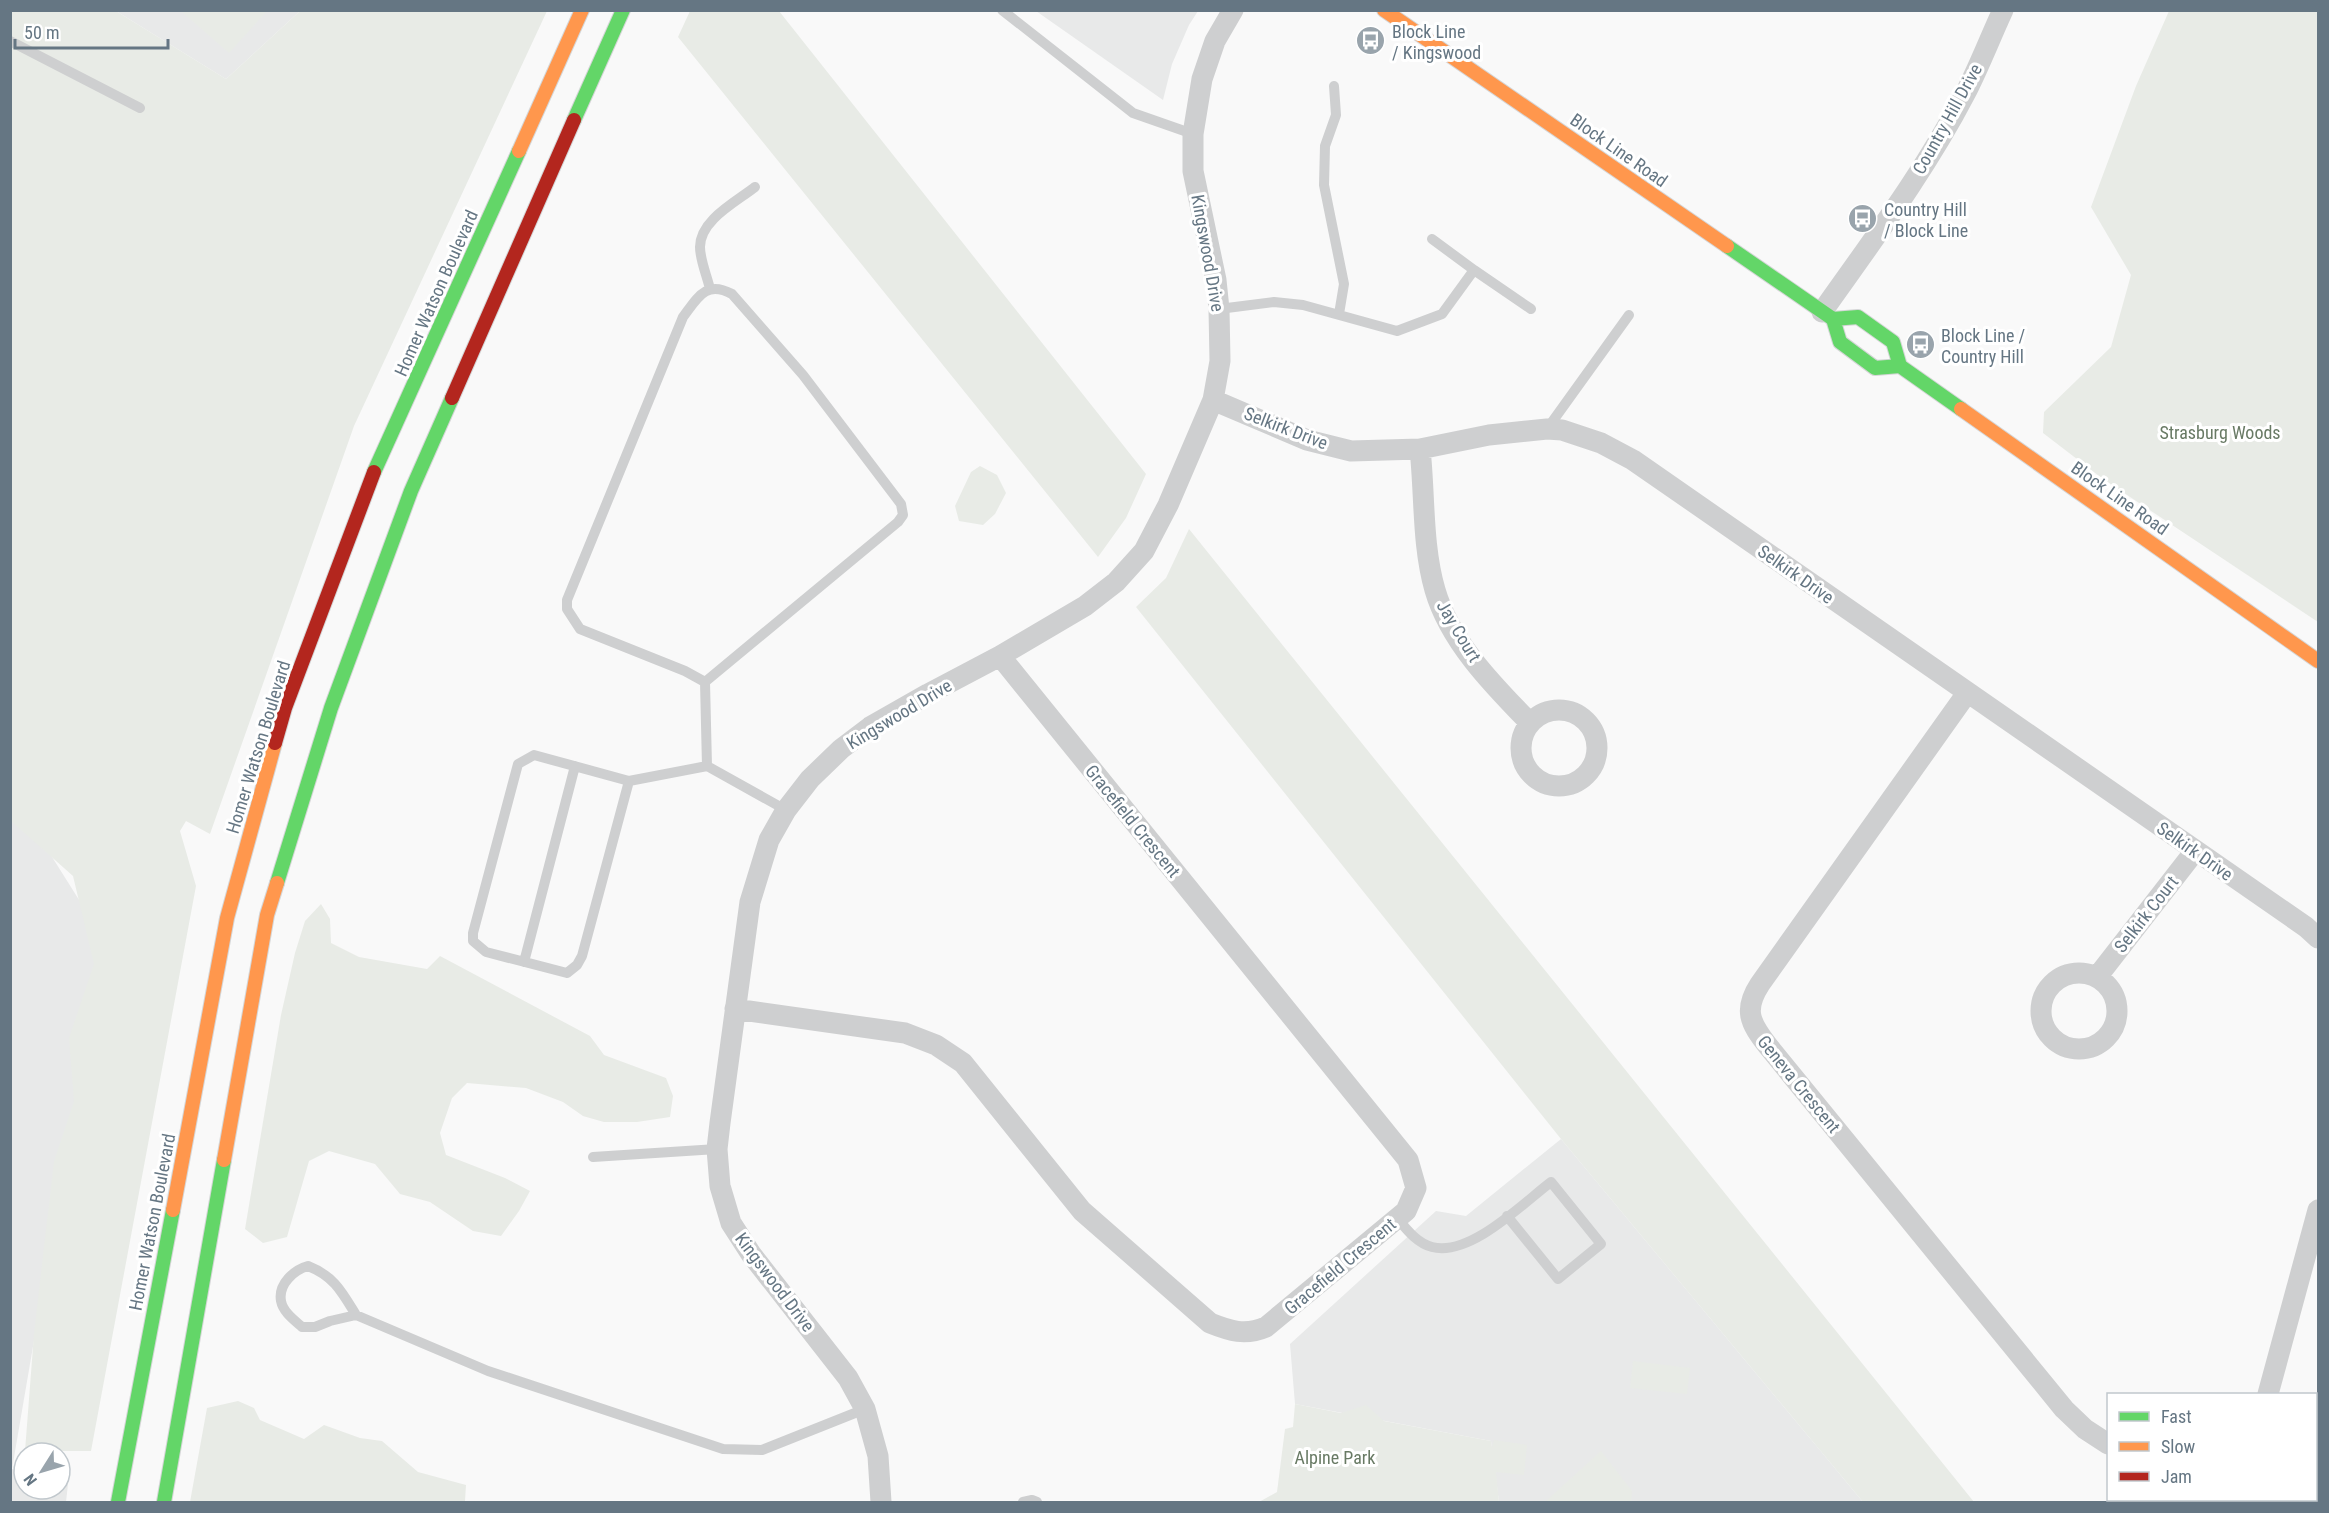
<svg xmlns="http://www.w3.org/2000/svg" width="2329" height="1513" font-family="'Roboto Condensed',sans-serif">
  <rect width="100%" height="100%" fill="#f9f9f9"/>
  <!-- built -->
  <path fill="#e8e9e9" d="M116 11H300L226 79Z
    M1036 11H1198L1189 25 1172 64 1163 100Z
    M11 801 20 806 103 938 12 1469 24 1472V1489H60V1482L68 1484 66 1502H11Z
    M1561 1139 1863 1502H1499L1491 1441 1295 1404 1290 1344 1436 1211 1466 1216Z"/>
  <!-- green -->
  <path fill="#e8ebe6" d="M11 11H116L226 79 300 11H547L354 426 210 834 186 821 180 831 196 886 91 1451H25L34 1334 54 1161 74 1101 69 1038 94 964 73 876 11 821Z
    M181 11H267L229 53Z
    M690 11H779L1146 474 1126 518 1098 557 678 37Z
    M2169 11H2318V622L2103 479 2043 433 2044 412 2111 347 2131 275 2091 207 2136 86Z
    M980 466 997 475 1006 493 995 514 983 525 959 521 955 506 971 472Z
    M1189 529 1974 1502H1863L1561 1139 1136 607 1166 578Z
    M321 904 330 919 331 943 359 957 427 969 440 956 590 1036 604 1055 666 1078 673 1096 670 1117 637 1122H604L583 1116 563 1102 526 1088 467 1083 452 1098 440 1133 446 1155 505 1178 530 1191 519 1211 501 1236 473 1231 430 1202 400 1194 375 1164 329 1151 309 1161 287 1237 263 1243 245 1229 281 1015 295 953 305 921Z
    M1633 1361 1690 1368 1687 1394 1630 1388Z
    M238 1401 254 1408 260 1420 304 1439 324 1425 360 1438 382 1441 418 1472 466 1485 465 1501 470 1502H190L207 1408Z
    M1295 1404 1341 1413 1366 1405 1384 1421 1491 1441 1492 1447 1494 1440 1527 1445 1524 1475 1496 1472 1499 1502H1259L1277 1492 1285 1429 1293 1427Z
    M1601 1451 1632 1491 1631 1502H1545Z"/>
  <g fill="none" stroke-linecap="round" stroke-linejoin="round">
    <defs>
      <path id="fast" d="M574 120 623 10
        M1727 246 1833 319 1858 317 1893 342 1900 366 1961 409
        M1833 319 1840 342 1875 368 1900 366
        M374 472 519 151
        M277 883 331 708 411 491 452 398
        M118 1502 173 1210
        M164 1502 224 1160"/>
      <path id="slow" d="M1384 10 1727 246
        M519 151 582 10
        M1961 409 2318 661
        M224 1160 267 915 277 883
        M173 1210 227 918 275 743"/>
      <path id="jam" d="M452 398 574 120
        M275 743 285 708 374 472"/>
    </defs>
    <!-- fast casing -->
    <use href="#fast" stroke="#d5d6d7" stroke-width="16"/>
    <!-- slow casing -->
    <use href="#slow" stroke="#d5d6d7" stroke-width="16"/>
    <!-- jam casing -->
    <use href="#jam" stroke="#d5d6d7" stroke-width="16"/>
    <!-- lane -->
    <path stroke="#cecfd0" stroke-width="10" d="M1002 10 1133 113 1193 134
      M10 41 140 108
      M1334 86 1336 115 1325 146 1324 185 1344 284 1339 314
      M1432 239 1474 270
      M710 289C707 276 700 260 700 247 700 220 736 202 755 187
      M1219 309 1274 302 1303 305 1397 331 1442 314 1474 270 1531 309
      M1547 429 1629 315
      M705 682 685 671 580 629 567 609V600L683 317C698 297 706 280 732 294L803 375 901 504 903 515 898 522 705 682 707 766 786 810
      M629 781 582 956 577 965 567 973 486 952 473 941V933L518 764 534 755 629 781 707 766
      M524 962 575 766
      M593 1157 717 1149
      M1397 1218C1407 1230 1417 1243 1432 1247 1470 1257 1522 1204 1551 1182L1601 1244 1558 1279 1507 1216
      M356 1315C342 1292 334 1276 308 1266 294 1270 278 1284 281 1301 283 1312 294 1320 302 1327H315L330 1321 356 1315 488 1371 723 1449 762 1450 865 1409
      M1023 1502 1032 1500 1037 1502"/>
    <!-- street -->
    <path stroke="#cecfd0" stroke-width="21" d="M1822 312C1872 241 1925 171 1965 94 1979 67 1990 38 2003 10
      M1213 400 1307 440 1351 451 1420 449 1489 435 1547 429 1562 430 1601 443 1633 460 2306 927 2318 938
      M1420 449C1425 495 1422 545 1435 590 1450 642 1494 686 1530 723
      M1967 693 1760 984C1743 1010 1750 1023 1768 1046L2064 1409 2085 1429 2108 1444
      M1521 748a38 38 0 1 1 76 0a38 38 0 1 1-76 0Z
      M2041 1011a38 38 0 1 1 76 0a38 38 0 1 1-76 0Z
      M2097 977 2195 851
      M735 1009 905 1033 936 1045 963 1063 1082 1211 1210 1323C1230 1331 1245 1336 1266 1327L1406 1211 1416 1188 1408 1160 1000 656
      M2268 1394 2318 1210
      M881 1502 878 1456 865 1409 848 1378 751 1254 731 1223 720 1186 717 1149 720 1123 750 902 769 840 786 810 810 779 841 749 870 727 928 694 1000 656 1085 606 1116 582 1144 551 1168 505 1213 400 1220 361 1219 309 1216 280 1193 171V134L1202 79 1215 41 1233 10
      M2243 1502 2244 1500"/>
    <!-- fast -->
    <use href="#fast" stroke="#63d668" stroke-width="14"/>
    <!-- slow -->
    <use href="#slow" stroke="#ff974d" stroke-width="14"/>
    <!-- jam -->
    <use href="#jam" stroke="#b3261e" stroke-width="14"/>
  </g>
  <!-- icons -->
  <defs>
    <symbol id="bus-disc" viewBox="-11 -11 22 22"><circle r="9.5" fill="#99a4ac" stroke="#fff"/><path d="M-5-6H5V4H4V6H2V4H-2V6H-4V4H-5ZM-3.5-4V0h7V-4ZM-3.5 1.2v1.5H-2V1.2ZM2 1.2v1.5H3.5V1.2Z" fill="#fff"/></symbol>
  </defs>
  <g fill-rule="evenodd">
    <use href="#bus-disc" x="1354" y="24" width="33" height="33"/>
    <use href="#bus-disc" x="1846" y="202" width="33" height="33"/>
    <use href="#bus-disc" x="1904" y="328" width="33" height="33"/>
  </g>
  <g text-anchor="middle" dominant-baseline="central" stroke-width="6" stroke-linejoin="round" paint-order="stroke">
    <!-- poi labels -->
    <g font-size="18" fill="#657683" stroke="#fff" text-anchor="start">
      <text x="1392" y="31">Block Line<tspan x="1392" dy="21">/ Kingswood</tspan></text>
      <text x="1884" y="209">Country Hill<tspan x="1884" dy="21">/ Block Line</tspan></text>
      <text x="1941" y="335">Block Line /<tspan x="1941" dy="21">Country Hill</tspan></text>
    </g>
    <!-- street labels -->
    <g font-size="18" fill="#657683" stroke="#fff">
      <text transform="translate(1947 119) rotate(-61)">Country Hill Drive</text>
      <text transform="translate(1619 150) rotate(35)">Block Line Road</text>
      <text transform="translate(1208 253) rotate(80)">Kingswood Drive</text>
      <text transform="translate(436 293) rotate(-66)">Homer Watson Boulevard</text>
      <text transform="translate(1286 428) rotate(21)">Selkirk Drive</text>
      <text transform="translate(2120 498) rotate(35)">Block Line Road</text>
      <text transform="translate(1796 574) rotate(35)">Selkirk Drive</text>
      <text transform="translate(1459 631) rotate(59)">Jay Court</text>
      <text transform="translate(899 714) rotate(-31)">Kingswood Drive</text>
      <text transform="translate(258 747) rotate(-73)">Homer Watson Boulevard</text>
      <text transform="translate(1133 821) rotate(51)">Gracefield Crescent</text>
      <text transform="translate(2195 851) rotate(35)">Selkirk Drive</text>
      <text transform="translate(2146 914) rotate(-52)">Selkirk Court</text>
      <text transform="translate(1799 1084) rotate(51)">Geneva Crescent</text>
      <text transform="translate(152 1222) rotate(-79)">Homer Watson Boulevard</text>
      <text transform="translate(1340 1266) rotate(-40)">Gracefield Crescent</text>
      <text transform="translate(775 1282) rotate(53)">Kingswood Drive</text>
    </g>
    <!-- park labels -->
    <g font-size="18" fill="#687a64" stroke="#fff">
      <text x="2220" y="432">Strasburg Woods</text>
      <text x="1335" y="1457">Alpine Park</text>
    </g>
  </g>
  <!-- border -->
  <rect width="2329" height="1513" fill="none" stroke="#657683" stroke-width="24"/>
  <!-- legend -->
  <rect x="2107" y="1393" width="210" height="108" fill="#ffffff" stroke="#c1c8cd" stroke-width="1.5"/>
  <rect x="2119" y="1412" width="30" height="9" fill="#63d668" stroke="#c1c8cd" stroke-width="1.5"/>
  <text x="2161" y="1423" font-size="18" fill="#657683">Fast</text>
  <rect x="2119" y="1442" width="30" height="9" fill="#ff974d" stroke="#c1c8cd" stroke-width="1.5"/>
  <text x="2161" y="1453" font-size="18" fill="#657683">Slow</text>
  <rect x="2119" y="1472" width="30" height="9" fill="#b3261e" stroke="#c1c8cd" stroke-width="1.5"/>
  <text x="2161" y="1483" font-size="18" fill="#657683">Jam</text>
  <!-- north arrow -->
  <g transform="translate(42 1471) rotate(233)"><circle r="28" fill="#ffffff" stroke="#c1c8cd" stroke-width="1.5"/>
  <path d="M0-4.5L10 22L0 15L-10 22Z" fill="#99a4ac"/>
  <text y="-9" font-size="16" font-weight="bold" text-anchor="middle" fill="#657683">N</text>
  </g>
  <!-- scale -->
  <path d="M15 39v9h153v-9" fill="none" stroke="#657683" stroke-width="3"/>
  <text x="24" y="39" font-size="18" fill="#657683" stroke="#ffffff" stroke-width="4.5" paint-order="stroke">50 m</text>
</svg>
